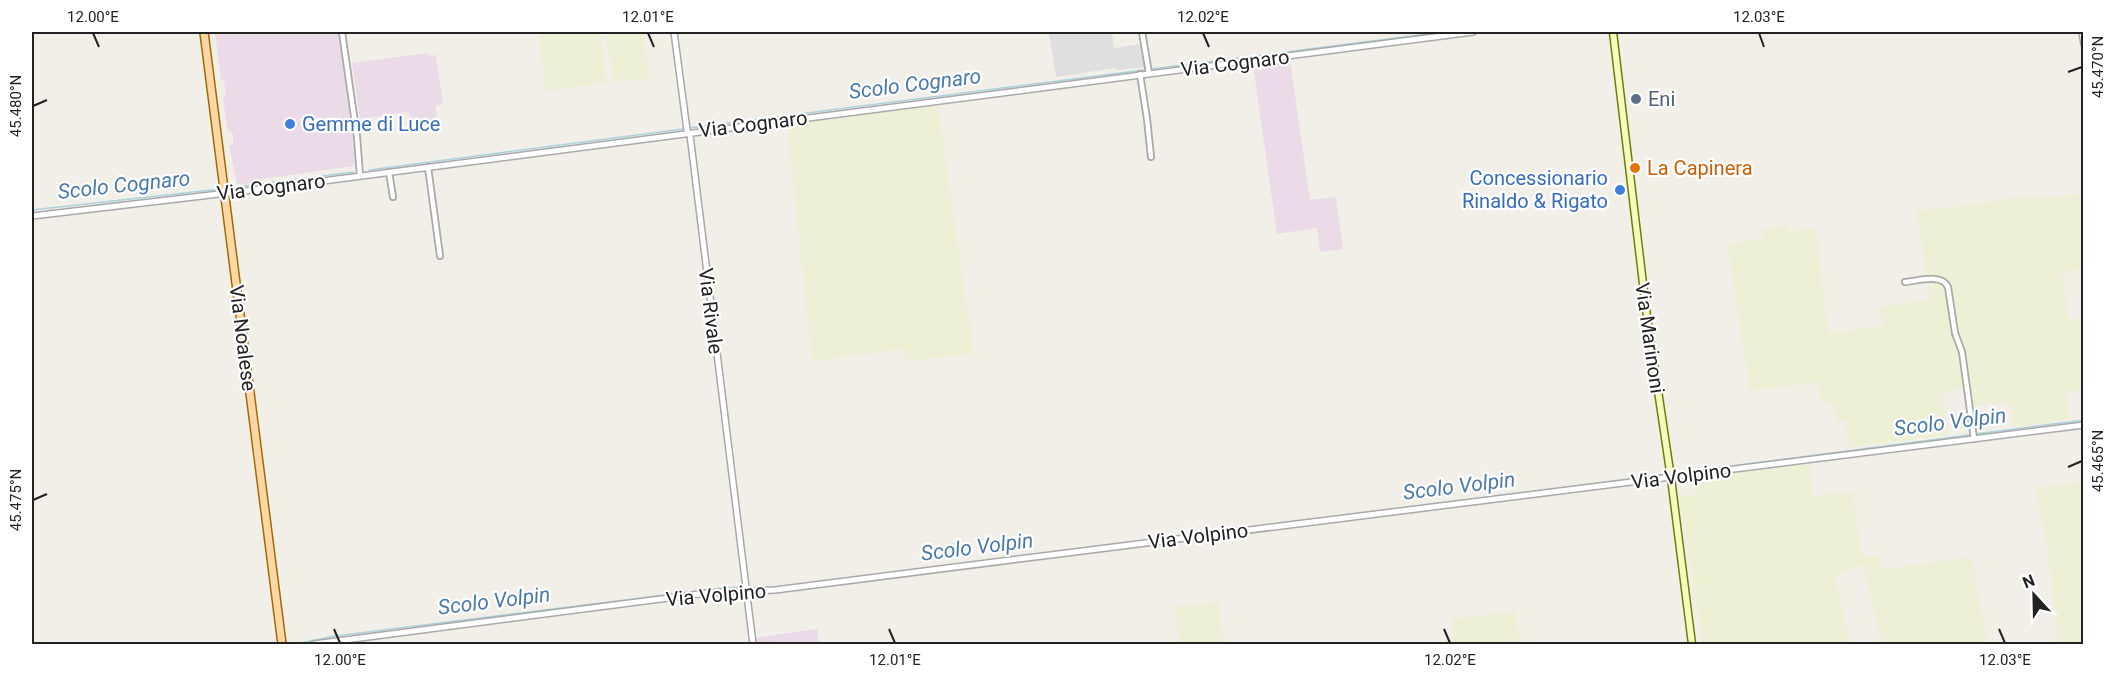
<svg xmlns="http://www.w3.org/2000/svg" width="2115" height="676" font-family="Roboto,sans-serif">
  <rect width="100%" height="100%" fill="#f2efe9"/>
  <!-- residential -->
  <path fill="#e0dfdf" d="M1049 32H1112L1114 48 1141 44 1145 67 1117 70 1116 68 1056 77Z"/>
  <!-- industrial -->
  <path fill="#ebdbe8" d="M215 32H339L356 154 354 166 262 179V181L237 185 229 145 233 144V134L229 132 227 127 223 97 226 96 224 80H221Z
    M428 53 429 56 436 55 443 104 436 106 437 119 411 122 409 112 360 119 352 63Z
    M1290 60 1310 200 1336 197 1343 249 1320 252 1317 228 1277 234 1253 65Z
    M817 629 819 644H755L754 638Z"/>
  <!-- farmland -->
  <path fill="#eef0d5" d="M538 32H600L607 83 546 91Z
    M606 32H643L650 79 613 82Z
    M938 105 974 354 906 361 903 349 812 361 787 125Z
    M2083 193V269L2062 272 2068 319 2083 318V389L2065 393 2070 419 2014 427 2009 402 1974 406 1965 353 1956 322 1951 283 1945 276H1926L1917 210 1948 208 2025 196 2050 197Z
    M1789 225 1790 232 1816 228 1828 333 1883 326 1880 307 1929 300 1927 281 1934 280 1946 284 1968 387 1942 392 1948 435 1848 448 1845 420 1836 421 1833 402 1821 403 1817 382 1750 391 1727 244 1763 238V228Z
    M1809 464 1813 496 1852 491 1862 557 1879 555 1882 567 1892 568 1972 557 1987 644H1882L1863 565 1835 575 1850 644H1703L1679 497 1696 494 1694 478Z
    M2083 465V644H2058L2047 546 2035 488 2080 481 2078 466Z
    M1218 601 1224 644H1180L1174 607Z
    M1516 611 1520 644H1454L1452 619Z"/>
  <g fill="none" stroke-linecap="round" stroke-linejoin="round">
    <!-- stream -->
    <path stroke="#aad3df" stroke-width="1.5" d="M1151 69 1443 32
      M690 128 1144 70
      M369 170 683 129
      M237 187 353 172
      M32 210 220 189
      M1975 434 2084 420
      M1677 473 1970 435
      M772 588 1662 475
      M295 644 335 636 723 588 743 587"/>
    <defs>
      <path id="minor" d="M342 32 357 137 360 176
        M1142 32 1149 73
        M1140 74 1147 119 1151 157
        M428 167 440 256
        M389 172 393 197
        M1905 282C1918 281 1942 273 1948 287L1955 333 1962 352 1974 439"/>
      <path id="tertiary" d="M674 32 687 130 690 135 753 644
        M2082 32 2084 44
        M32 216 253 190 1473 32
        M314 644 707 593 775 590C1211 534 1647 481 2084 425"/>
      <path id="secondary" d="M1613 32 1647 317 1671 478 1692 644"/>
      <path id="primary" d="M204 32 282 644"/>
    </defs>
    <!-- minor casing -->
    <use href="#minor" stroke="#a9a9a9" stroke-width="8"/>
    <!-- tertiary casing -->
    <use href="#tertiary" stroke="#a9a9a9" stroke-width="8"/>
    <!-- secondary casing -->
    <use href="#secondary" stroke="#707d05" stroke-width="9"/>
    <!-- primary casing -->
    <use href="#primary" stroke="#a06b00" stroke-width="10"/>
    <!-- minor -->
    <use href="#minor" stroke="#fff" stroke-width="4.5"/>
    <!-- tertiary -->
    <use href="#tertiary" stroke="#fff" stroke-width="5"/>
    <!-- secondary -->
    <use href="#secondary" stroke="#f7fabf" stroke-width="6"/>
    <!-- primary -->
    <use href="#primary" stroke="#fcd6a4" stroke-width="7"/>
  </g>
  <!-- ticks -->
  <path fill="none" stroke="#222" stroke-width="2" d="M93 33 99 47M648 33 654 47M1203 33 1209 47M1759 33 1764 47M2068 72 2082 67M33 106 47 100M2068 467 2082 461M33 500 47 494M334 629 340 643M889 629 895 643M1444 629 1450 643M1999 629 2005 643"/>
  <!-- markers -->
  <circle fill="#5c6f8a" stroke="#fff" stroke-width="2" cx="1636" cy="99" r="6"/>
  <g fill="#3f7fe0" stroke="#fff" stroke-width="2">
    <circle cx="290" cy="124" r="6"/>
    <circle cx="1620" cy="190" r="6"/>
  </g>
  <circle fill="#e8710a" stroke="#fff" stroke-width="2" cx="1635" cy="168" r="6"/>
  <g text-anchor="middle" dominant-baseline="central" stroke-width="4.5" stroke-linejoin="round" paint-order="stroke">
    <!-- street labels -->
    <g font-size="20" fill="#222" stroke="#fff">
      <text transform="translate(1235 63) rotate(-7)">Via Cognaro</text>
      <text transform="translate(753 124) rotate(-7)">Via Cognaro</text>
      <text transform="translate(271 187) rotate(-7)">Via Cognaro</text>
      <text transform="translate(711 311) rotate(83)">Via Rivale</text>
      <text transform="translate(243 338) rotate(83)">Via Noalese</text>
      <text transform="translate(1650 338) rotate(82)">Via Marinoni</text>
      <text transform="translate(1681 476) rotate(-7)">Via Volpino</text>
      <text transform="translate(1198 536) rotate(-7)">Via Volpino</text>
      <text transform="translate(716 595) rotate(-5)">Via Volpino</text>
    </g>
    <!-- service labels -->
    <g font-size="20" fill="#4e5e75" stroke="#fff" text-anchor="start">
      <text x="1648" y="99">Eni</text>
    </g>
    <!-- shop labels -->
    <g font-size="20" fill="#366cbe" stroke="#fff" text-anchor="start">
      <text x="302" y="124">Gemme di Luce</text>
      <text x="1608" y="178" text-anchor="end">Concessionario<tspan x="1608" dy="23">Rinaldo &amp; Rigato</tspan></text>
    </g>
    <!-- food labels -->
    <g font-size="20" fill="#c56008" stroke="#fff" text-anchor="start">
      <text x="1647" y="168">La Capinera</text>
    </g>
    <!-- water labels -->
    <g font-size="21" font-style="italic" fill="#4a7aab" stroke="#fff">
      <text transform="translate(915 84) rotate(-7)">Scolo Cognaro</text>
      <text transform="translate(124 185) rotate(-6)">Scolo Cognaro</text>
      <text transform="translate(1950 422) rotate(-7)">Scolo Volpin</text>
      <text transform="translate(1459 486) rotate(-7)">Scolo Volpin</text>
      <text transform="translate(977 547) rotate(-7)">Scolo Volpin</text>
      <text transform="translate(494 601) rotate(-7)">Scolo Volpin</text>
    </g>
  </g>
  <!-- border -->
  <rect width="2115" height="676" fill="none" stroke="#ffffff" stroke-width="66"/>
  <!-- north arrow -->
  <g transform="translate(2034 595) rotate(338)" stroke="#ffffff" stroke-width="4.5" paint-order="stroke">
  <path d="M0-4.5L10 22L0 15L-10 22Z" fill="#222222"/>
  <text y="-9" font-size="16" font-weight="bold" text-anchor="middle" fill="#222222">N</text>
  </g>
  <rect x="33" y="33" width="2049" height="610" fill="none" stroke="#222" stroke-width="2"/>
  <g font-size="15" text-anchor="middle" fill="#222">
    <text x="93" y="22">12.00°E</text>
    <text x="648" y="22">12.01°E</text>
    <text x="1203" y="22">12.02°E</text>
    <text x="1759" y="22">12.03°E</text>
    <text transform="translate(2098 67) rotate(-90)" y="5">45.470°N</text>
    <text transform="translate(16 106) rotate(-90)" y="5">45.480°N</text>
    <text transform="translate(2098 461) rotate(-90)" y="5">45.465°N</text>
    <text transform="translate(16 500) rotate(-90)" y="5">45.475°N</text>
    <text x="340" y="665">12.00°E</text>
    <text x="895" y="665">12.01°E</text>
    <text x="1450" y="665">12.02°E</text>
    <text x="2005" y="665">12.03°E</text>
  </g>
</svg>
